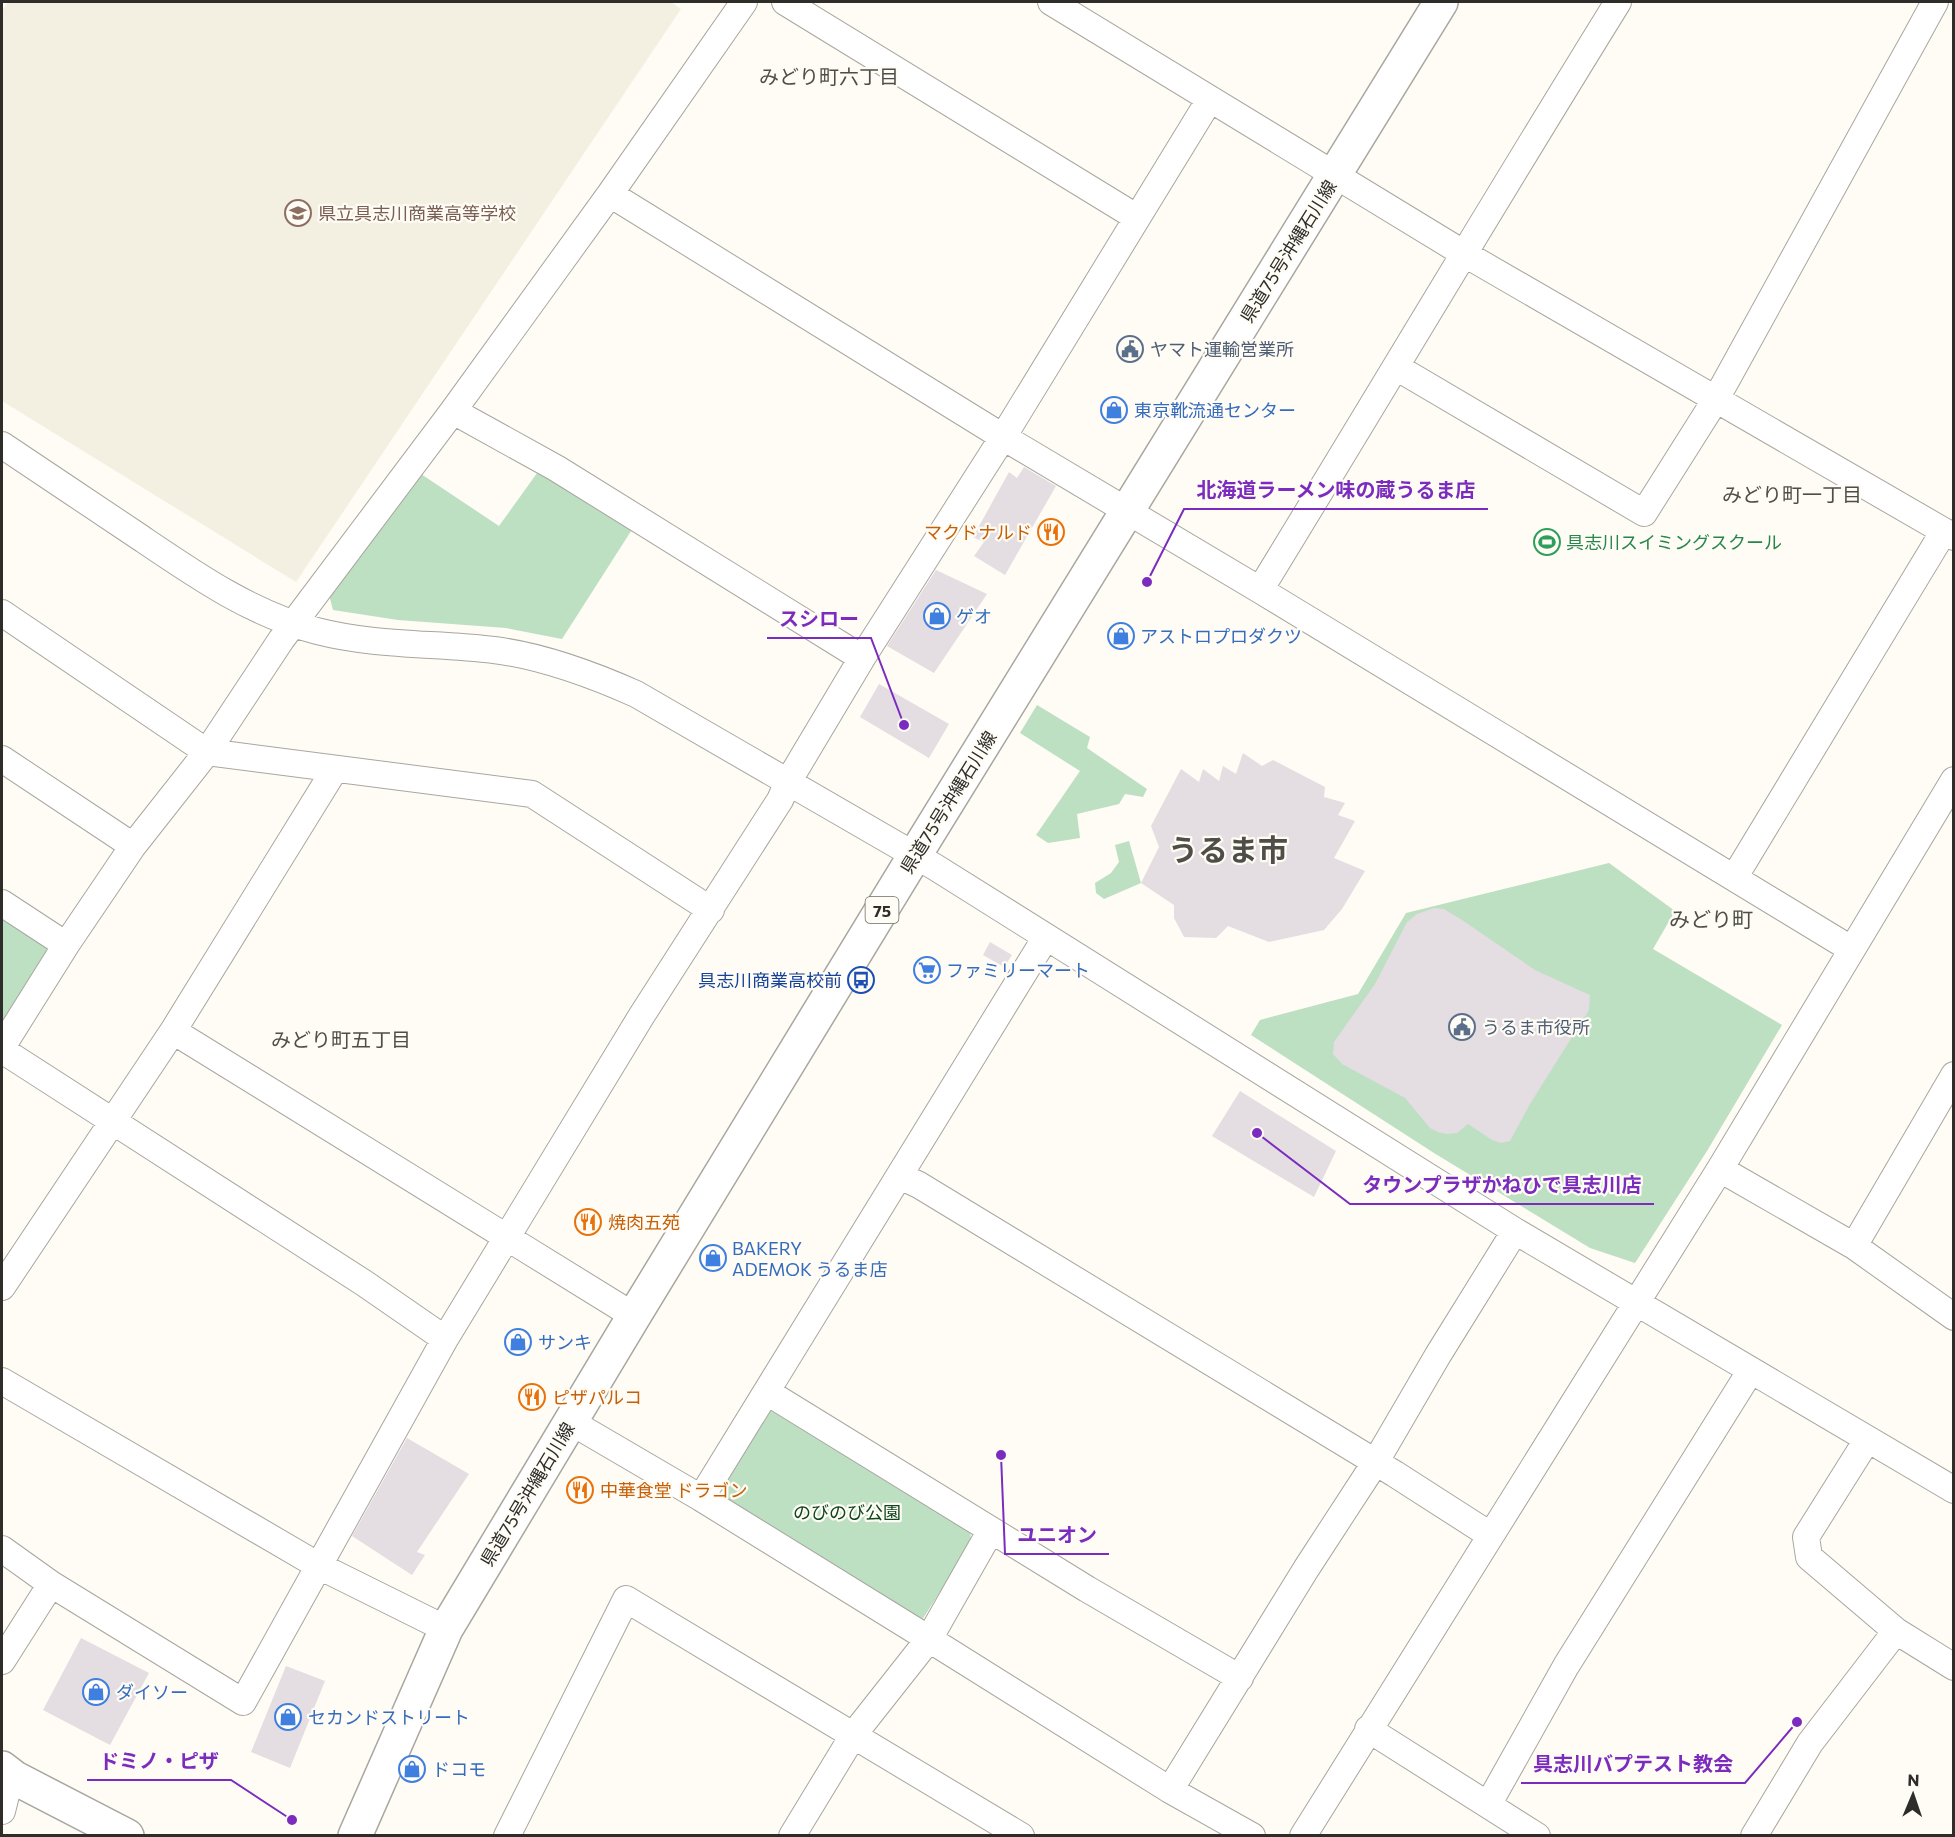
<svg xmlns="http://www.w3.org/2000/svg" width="1955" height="1837" font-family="Commissioner,'Noto Sans JP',sans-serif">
  <rect width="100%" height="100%" fill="#fefcf5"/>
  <!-- built -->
  <path fill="#f3efe1" d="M8 2H671L681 9 296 582 2 401V11Z"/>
  <!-- green -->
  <path fill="#bddfc2" d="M540 469 633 528 562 639 506 628 398 620 333 610 328 591 421 474 499 526Z
    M1037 705 1090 737 1087 748 1147 789 1143 797 1125 794 1119 804 1077 814 1080 838 1048 843 1036 835 1080 771 1020 733Z
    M1129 841 1141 883 1104 899 1096 893 1095 883 1111 873 1119 862 1115 845Z
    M1609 863 1675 911 1653 949 1782 1025 1707 1151 1635 1263 1590 1248 1434 1153 1251 1035 1260 1020 1358 994 1406 913Z
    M2 903 66 945 2 1047Z
    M782 1410 970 1527 971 1543 922 1620 724 1497 721 1485 767 1411Z"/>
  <!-- building -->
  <path fill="#e4dde2" d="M1024 467 1056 486 1005 575 974 556 984 542 973 537 1009 472 1017 478Z
    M936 570 987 594 934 673 887 646Z
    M879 684 949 724 929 758 860 717Z
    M1243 753 1262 766 1273 760 1325 787 1324 797 1345 803 1338 815 1355 821 1334 858 1365 871 1342 909 1324 930 1269 942 1228 926 1216 938 1184 937 1174 918V905L1141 883 1159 847 1151 826 1181 769 1199 782 1203 769 1219 781 1223 766 1236 774Z
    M1434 908 1444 909 1462 920 1535 970 1590 995 1589 1010 1530 1104 1510 1141 1501 1143 1492 1140 1468 1124 1457 1133 1447 1134 1438 1132 1430 1128 1405 1098 1342 1064 1333 1054 1334 1042 1375 984 1407 922 1417 914Z
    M990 942 1012 955 1004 967 983 955Z
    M1240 1091 1336 1151 1314 1197 1212 1136Z
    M407 1438 469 1474 417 1552 425 1555 412 1575 352 1536Z
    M81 1638 149 1673 110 1745 43 1710Z
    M286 1666 325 1681 290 1768 251 1752Z"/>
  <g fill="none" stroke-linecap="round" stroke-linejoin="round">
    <defs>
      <path id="minor" d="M785 2 1136 217
        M1051 2 1463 253 1954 537
        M610 194 1003 437 1260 590 1851 949
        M1396 367 1644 513 1716 399 1935 2
        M453 411 556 468 862 658
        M2 445C48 476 95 507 141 538 197 576 252 614 317 631 375 646 435 643 494 650 543 656 591 674 636 694L935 867 1515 1231 1954 1490
        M1260 590C1380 394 1497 197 1618 2
        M2 613 207 752 532 794 711 910
        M2 759 133 846
        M1734 878 1944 531
        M2 903 66 945
        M173 1031 634 1316
        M2 1047 66 945 133 846 207 752 281 640 453 411 610 194 744 2
        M2 1050 364 1283 445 1339
        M1720 1169 1854 1246 1954 1317
        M900 1176 919 1185 1395 1474 1490 1535
        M1854 1246 1954 1075
        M2 1287 173 1031 335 769
        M2 1381 319 1566 446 1629
        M767 1392 1087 1589 1240 1678
        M571 1422 701 1498 929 1639 1170 1790 1252 1836
        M1867 1440 1806 1537 1809 1557 1896 1631 1954 1667
        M701 1498 1046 937
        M2 1549 51 1584 243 1702 445 1339 642 1015 780 800 788 782 862 658 1003 437 1210 99
        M2 1661 51 1584
        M1368 1729 1537 1836
        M1170 1790 1306 1569 1375 1463 1438 1355 1515 1231
        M1488 1805 1566 1666 1751 1370
        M2 1811 6 1795 15 1778
        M507 1836 626 1599 1021 1836
        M792 1836 854 1734 929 1639 991 1530
        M1303 1836 1720 1169 1954 780
        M1754 1836 1810 1743 1896 1631"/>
      <path id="major" d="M2 1768 15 1778 127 1836
        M355 1836 446 1629 634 1316 915 855 1441 2"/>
    </defs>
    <!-- minor casing -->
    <use href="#minor" stroke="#a8a69f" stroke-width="28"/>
    <!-- major casing -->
    <use href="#major" stroke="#a8a69f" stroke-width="36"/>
    <!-- minor -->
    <use href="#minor" stroke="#fff" stroke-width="26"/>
    <!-- major -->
    <use href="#major" stroke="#fff" stroke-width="33"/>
  </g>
  <!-- icons -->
  <defs>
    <symbol id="school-ring" viewBox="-11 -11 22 22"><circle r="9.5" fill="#fefcf5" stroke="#8d6e63" stroke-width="1.5"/><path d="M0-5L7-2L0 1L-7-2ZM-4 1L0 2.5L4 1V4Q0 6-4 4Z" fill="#8d6e63"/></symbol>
    <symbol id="civic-ring" viewBox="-11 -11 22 22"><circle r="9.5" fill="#fefcf5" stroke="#5c6f8a" stroke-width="1.5"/><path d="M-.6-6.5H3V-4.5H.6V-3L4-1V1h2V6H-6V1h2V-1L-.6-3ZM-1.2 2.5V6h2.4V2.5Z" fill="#5c6f8a"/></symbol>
    <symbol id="shop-ring" viewBox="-11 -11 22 22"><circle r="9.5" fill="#fefcf5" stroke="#3f7fe0" stroke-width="1.5"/><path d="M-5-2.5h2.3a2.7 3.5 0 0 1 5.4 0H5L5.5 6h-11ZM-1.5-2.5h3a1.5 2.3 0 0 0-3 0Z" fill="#3f7fe0"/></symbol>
    <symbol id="restaurant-ring" viewBox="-11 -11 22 22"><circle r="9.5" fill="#fefcf5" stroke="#e8710a" stroke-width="1.5"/><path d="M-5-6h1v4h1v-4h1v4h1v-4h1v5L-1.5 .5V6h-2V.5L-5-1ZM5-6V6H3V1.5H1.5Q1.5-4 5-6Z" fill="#e8710a"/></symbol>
    <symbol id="stadium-ring" viewBox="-11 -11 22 22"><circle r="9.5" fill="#fefcf5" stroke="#2e9e5b" stroke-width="1.5"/><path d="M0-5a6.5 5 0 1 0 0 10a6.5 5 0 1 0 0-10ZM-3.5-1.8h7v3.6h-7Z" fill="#2e9e5b"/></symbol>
    <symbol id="supermarket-ring" viewBox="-11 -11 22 22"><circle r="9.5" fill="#fefcf5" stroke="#3f7fe0" stroke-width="1.5"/><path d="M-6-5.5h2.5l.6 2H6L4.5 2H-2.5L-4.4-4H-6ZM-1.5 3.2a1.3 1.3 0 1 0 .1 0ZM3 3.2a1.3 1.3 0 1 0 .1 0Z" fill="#3f7fe0"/></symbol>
    <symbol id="bus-ring" viewBox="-11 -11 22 22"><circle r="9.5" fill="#fefcf5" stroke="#1a4fb4" stroke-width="1.5"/><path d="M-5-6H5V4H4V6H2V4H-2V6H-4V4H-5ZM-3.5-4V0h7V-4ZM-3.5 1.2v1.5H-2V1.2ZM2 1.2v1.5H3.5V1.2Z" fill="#1a4fb4"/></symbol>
  </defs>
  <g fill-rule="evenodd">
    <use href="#school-ring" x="283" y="198" width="30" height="30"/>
    <use href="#civic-ring" x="1115" y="334" width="30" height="30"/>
    <use href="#shop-ring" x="1099" y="395" width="30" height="30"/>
    <use href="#restaurant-ring" x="1036" y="517" width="30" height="30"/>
    <use href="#stadium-ring" x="1532" y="527" width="30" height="30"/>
    <use href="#shop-ring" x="922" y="601" width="30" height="30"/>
    <use href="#shop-ring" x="1106" y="621" width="30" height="30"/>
    <use href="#supermarket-ring" x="912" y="955" width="30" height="30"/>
    <use href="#bus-ring" x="846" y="965" width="30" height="30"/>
    <use href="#civic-ring" x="1447" y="1012" width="30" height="30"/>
    <use href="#restaurant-ring" x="573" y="1207" width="30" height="30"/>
    <use href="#shop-ring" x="698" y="1243" width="30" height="30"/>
    <use href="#shop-ring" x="503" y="1327" width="30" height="30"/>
    <use href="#restaurant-ring" x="517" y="1382" width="30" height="30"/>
    <use href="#restaurant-ring" x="565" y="1475" width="30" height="30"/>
    <use href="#shop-ring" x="81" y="1677" width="30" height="30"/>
    <use href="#shop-ring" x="273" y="1702" width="30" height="30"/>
    <use href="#shop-ring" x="397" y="1754" width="30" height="30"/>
  </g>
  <g text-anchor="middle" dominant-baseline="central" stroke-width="4.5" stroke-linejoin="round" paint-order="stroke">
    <!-- shield labels -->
    <rect fill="#fefcf5" stroke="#6c6b67" stroke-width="1.5" x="865.5" y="897" width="33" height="26" rx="4.5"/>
    <g font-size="16" font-weight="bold" fill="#2e2d2a">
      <text x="882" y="910">75</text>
    </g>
    <!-- education labels -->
    <g font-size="18" fill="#785e54" stroke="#fefcf5" text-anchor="start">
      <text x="318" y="213">県立具志川商業高等学校</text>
    </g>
    <!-- street labels -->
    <g font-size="18" fill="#2e2d2a" stroke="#fefcf5">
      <text transform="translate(1288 251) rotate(-58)">県道75号沖縄石川線</text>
      <text transform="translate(948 802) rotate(-58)">県道75号沖縄石川線</text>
      <text transform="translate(527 1494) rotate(-59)">県道75号沖縄石川線</text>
    </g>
    <!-- service labels -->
    <g font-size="18" fill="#4e5e75" stroke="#fefcf5" text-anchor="start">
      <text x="1150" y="349">ヤマト運輸営業所</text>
      <text x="1482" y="1027">うるま市役所</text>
    </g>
    <!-- shop labels -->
    <g font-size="18" fill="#366cbe" stroke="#fefcf5" text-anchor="start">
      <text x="1134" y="410">東京靴流通センター</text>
      <text x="956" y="616">ゲオ</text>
      <text x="1140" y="636">アストロプロダクツ</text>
      <text x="946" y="970">ファミリーマート</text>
      <text x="732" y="1248">BAKERY<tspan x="732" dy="21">ADEMOK うるま店</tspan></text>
      <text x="538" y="1342">サンキ</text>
      <text x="116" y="1692">ダイソー</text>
      <text x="308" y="1717">セカンドストリート</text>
      <text x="432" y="1769">ドコモ</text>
    </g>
    <!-- food labels -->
    <g font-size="18" fill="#c56008" stroke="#fefcf5" text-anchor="start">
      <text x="1032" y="532" text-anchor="end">マクドナルド</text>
      <text x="608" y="1222">焼肉五苑</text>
      <text x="552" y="1397">ピザパルコ</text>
      <text x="600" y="1490">中華食堂 ドラゴン</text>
    </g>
    <!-- leisure labels -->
    <g font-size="18" fill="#27864d" stroke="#fefcf5" text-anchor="start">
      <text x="1566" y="542">具志川スイミングスクール</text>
    </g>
    <!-- transit labels -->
    <g font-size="18" fill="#164399" stroke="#fefcf5" text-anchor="end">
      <text x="842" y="980">具志川商業高校前</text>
    </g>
    <!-- park labels -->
    <g font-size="18" fill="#0e441f" stroke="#fefcf5">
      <text x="847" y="1512">のびのび公園</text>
    </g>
    <!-- neighbourhood labels -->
    <g font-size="20" fill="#4f4d47" stroke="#fefcf5">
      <text x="829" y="76">みどり町六丁目</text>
      <text x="1792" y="494">みどり町一丁目</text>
      <text x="341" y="1039">みどり町五丁目</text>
    </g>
    <!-- quarter labels -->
    <g font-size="21" fill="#4f4d47" stroke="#fefcf5">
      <text x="1711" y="918">みどり町</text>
    </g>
    <!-- town labels -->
    <g font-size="30" font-weight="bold" fill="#4f4d47" stroke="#fefcf5">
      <text x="1228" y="848">うるま市</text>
    </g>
  </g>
  <!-- callouts -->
  <path fill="none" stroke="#7b2cbf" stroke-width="2" d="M1147 582L1184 509H1488M904 725L871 638H767M1257 1133L1350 1204H1654M1001 1455L1005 1554H1109M292 1820L231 1780H87M1797 1722L1745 1783H1521"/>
  <g fill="#7b2cbf" stroke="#fefcf5" stroke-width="2">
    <circle cx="1147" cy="582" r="6"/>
    <circle cx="904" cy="725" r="6"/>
    <circle cx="1257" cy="1133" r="6"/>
    <circle cx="1001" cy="1455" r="6"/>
    <circle cx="292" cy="1820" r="6"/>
    <circle cx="1797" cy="1722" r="6"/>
  </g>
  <g font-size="20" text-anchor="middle" font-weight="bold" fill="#7b2cbf" stroke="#fefcf5" stroke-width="4.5" stroke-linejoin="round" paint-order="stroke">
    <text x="1336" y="497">北海道ラーメン味の蔵うるま店</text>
    <text x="819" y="626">スシロー</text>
    <text x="1502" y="1192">タウンプラザかねひで具志川店</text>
    <text x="1057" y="1542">ユニオン</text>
    <text x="159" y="1768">ドミノ・ピザ</text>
    <text x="1633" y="1771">具志川バプテスト教会</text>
  </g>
  <!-- border -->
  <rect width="1955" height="1837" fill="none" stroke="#2e2d2a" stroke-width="6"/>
  <!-- north arrow -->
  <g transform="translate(1913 1795) rotate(2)" stroke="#fefcf5" stroke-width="4.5" paint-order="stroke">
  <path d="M0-4.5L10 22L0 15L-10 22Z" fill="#2e2d2a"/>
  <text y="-9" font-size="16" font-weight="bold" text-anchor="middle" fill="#2e2d2a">N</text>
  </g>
</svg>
